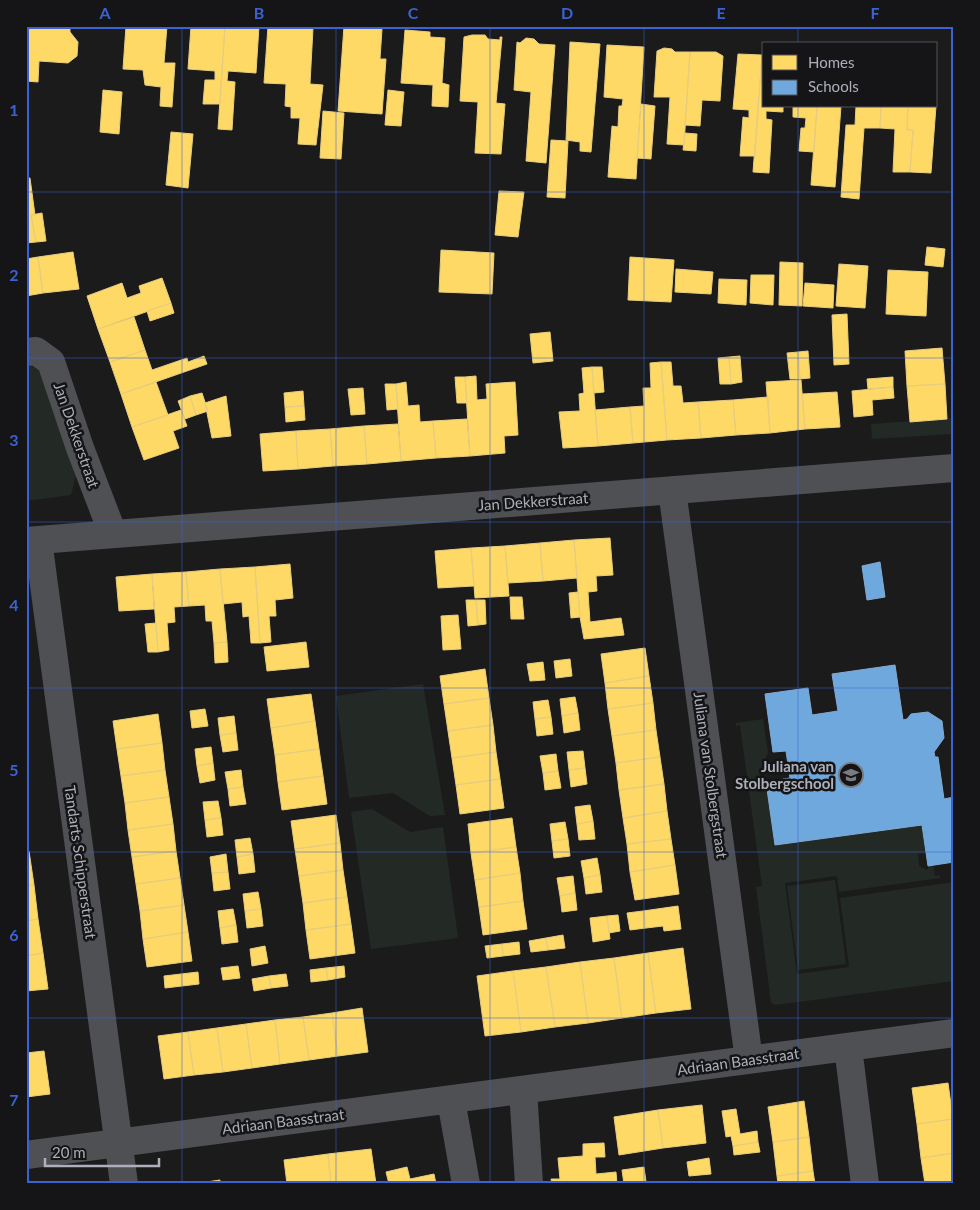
<svg xmlns="http://www.w3.org/2000/svg" width="980" height="1210" font-family="Lato,sans-serif">
  <rect width="100%" height="100%" fill="#1b1b1b"/>
  <!-- green -->
  <path fill="#232a25" d="M26 362 40 372 64 415 77 472 71 495 26 501Z
    M954 418V434L872 439 871 424Z
    M423 684 445 815 430 816 393 793 349 798 336 696Z
    M763 719 768 752 760 775 766 782 775 845 922 825 926 853 918 854 919 866 927 870 929 866 933 865 935 876 940 875V878L839 892 837 876 785 883 797 974 849 967 840 898 954 882V981L791 1003 774 1005 771 1003 756 887 762 886 740 725 736 726V723Z
    M372 809 410 832 443 827 458 938 371 949 351 812Z
    M835 880 846 964 798 970 787 886Z"/>
  <!-- homes -->
  <path fill="#ffd966" stroke="#e6cd7f" d="M26 26H70V32L78 42 77 56 68 63 39 61 38 82 26 81Z
    M126 26H167L164 63H175L172 107 160 106 161 87 145 85 143 70 123 69Z
    M191 26H225L220 104H203L205 80H215V71L188 69Z
    M225 26H259L256 73 228 71 227 81 235 82 232 130 218 129Z
    M268 26 313 28 310 84 323 85 316 145 298 144 300 118H291V107L285 106 286 84 264 83Z
    M344 26 382 29 380 59H386L382 114 338 111Z
    M405 30 430 32V37L445 38 442 83 449 85 448 107 432 106 433 85 401 83Z
    M472 35H485L488 39 500 40V37H502L496 103 505 104 501 154 475 153 478 102 460 101 464 37Z
    M526 38 534 39 539 44 555 45 546 163 526 161 531 92 514 90 517 42 520 43Z
    M570 42 600 44 591 152 580 151V142L566 140Z
    M607 45 644 47 636 179 608 177 612 126 618 127 619 106H622L623 99 604 97Z
    M664 48 672 49 675 52H690L684 145 667 144 670 97H654L657 51Z
    M690 52H716L723 56 720 101 702 100 700 126 685 125Z
    M738 54 762 55 755 156H740L743 117 749 118V110L733 109Z
    M762 55 764 106H783V112L766 111V119L772 120 769 173 753 172Z
    M103 90 122 92 119 134 100 132Z
    M388 90 404 92 401 126 385 125Z
    M641 104 655 106 651 159 637 158Z
    M793 106H817L814 152 799 151 801 128H805L806 118 793 117Z
    M817 106H841L835 187 811 185Z
    M856 106H881L880 128H864L859 199 841 197 846 125H855Z
    M881 106H908L907 130H913L910 172H893L895 129 880 128Z
    M908 106H936L931 173 910 172 913 130H907Z
    M323 111 344 113 341 159 320 158Z
    M171 132 193 134 188 188 166 185Z
    M685 133 697 134 696 151 683 150Z
    M551 140 568 141 565 198 547 197Z
    M26 178H30L35 215H31L36 242 26 243Z
    M499 191 524 192 518 237 495 235Z
    M42 213 46 241 36 242 31 215Z
    M927 247 945 249 943 267 925 265Z
    M441 250 494 253 492 294 439 292Z
    M73 252 79 289 43 293 38 257Z
    M38 257 43 293 26 296V259Z
    M630 257 674 260 671 302 628 300Z
    M780 262 803 263 802 306 779 305Z
    M839 264 868 266 865 308 836 306Z
    M676 269 713 272 711 294 675 292Z
    M888 270 928 272 926 316 886 314Z
    M751 275H774L773 305 750 303Z
    M162 278 171 303 98 329 87 296 122 283 127 298 141 293 139 286Z
    M719 279 747 280 746 305 718 303Z
    M805 283 834 285 833 308 803 306Z
    M171 303 174 313 150 321 147 311Z
    M847 314 849 364 834 365 832 315Z
    M134 317 145 350 110 362 98 329Z
    M550 332 553 361 533 363 530 334Z
    M942 348 945 384 907 386 905 351Z
    M145 350 152 370 187 358 188 362 204 356 207 364 121 394 110 362Z
    M808 351 810 378 800 379 798 352Z
    M798 352 800 379H790L787 353Z
    M740 356 742 382 731 384 729 357Z
    M729 357 731 384H720L718 358Z
    M661 362 667 440 633 443 630 407 644 406 643 388H651L650 363Z
    M661 362H671L673 386H681L683 403 698 402 701 438 667 440Z
    M592 367 598 446 563 448 559 412 580 411 579 394 584 393 582 368Z
    M592 367H602L604 392 594 393Z
    M476 376 477 400 487 399 486 384 515 382 518 435 504 436 505 453 470 456 465 377Z
    M455 377H465L467 403H457Z
    M893 377V387L868 389 867 379Z
    M801 380 805 429 770 433 766 382Z
    M156 382 168 415 132 427 121 394Z
    M406 382 408 406 419 405 420 422 433 421 436 458 401 461 396 384Z
    M385 384H396L398 409 387 410Z
    M945 384 947 419 910 422 907 386Z
    M893 387 894 398 872 400 873 415 854 417 852 391Z
    M363 388 365 414 351 415 348 389Z
    M303 391 304 406 285 407 284 393Z
    M837 392 840 427 805 429 802 394Z
    M202 393 208 411 196 415 190 396Z
    M190 396 196 415 185 419 178 401Z
    M226 396 231 436 212 438 205 403Z
    M768 397 770 433 736 435 733 400Z
    M733 400 736 435 701 438 698 402Z
    M304 406 305 420 286 422 285 407Z
    M630 407 633 443 598 446 595 410Z
    M181 410 187 426 173 431 179 448 144 460 132 427Z
    M467 419 470 456 436 458 433 421Z
    M398 424 401 461 367 464 364 426Z
    M364 426 367 464 333 466 330 429Z
    M330 429 333 466 298 469 296 431Z
    M296 431 298 469 263 471 260 434Z
    M610 538 613 575 596 576 597 591 588 592 590 622 621 618 624 635 584 639 580 617 574 540Z
    M574 540 577 578 543 581 540 543Z
    M540 543 543 581 508 583 505 546Z
    M505 546 509 596 475 598 471 548Z
    M471 548 474 586 438 588 435 551Z
    M290 564 293 598 275 600 276 616H269L271 642 260 643 255 567Z
    M255 567 260 643H251L249 616 243 617 242 602 223 604 220 569Z
    M220 569 227 642 214 643 212 621H206L205 605 189 606 186 572Z
    M186 572 189 606 174 607 175 622 167 623 169 650 158 652 152 574Z
    M152 574 154 609 119 611 116 577Z
    M578 592 580 617 571 618 569 593Z
    M510 597H522L524 619H511Z
    M466 600H476L478 625 468 626Z
    M476 600H485L486 624 478 625Z
    M458 615 461 649 443 650 441 616Z
    M156 623 158 652H148L145 624Z
    M227 642 228 662 215 663 214 643Z
    M306 642 309 667 267 671 264 647Z
    M645 648 649 676 605 683 601 654Z
    M570 659 572 676 556 678 554 661Z
    M543 662 545 680 530 681 527 664Z
    M485 669 489 698 444 704 440 676Z
    M649 676 653 703 608 709 605 683Z
    M311 694 315 721 271 728 267 699Z
    M575 697 578 713 562 716 560 699Z
    M489 698 493 725 448 731 444 704Z
    M548 700 551 717 535 719 533 702Z
    M653 703 656 730 612 736 608 709Z
    M205 709 208 726 192 728 190 711Z
    M578 713 580 730 564 733 562 716Z
    M158 714 162 743 117 749 113 721Z
    M234 716 236 733 220 735 218 718Z
    M551 717 553 734 537 736 535 719Z
    M315 721 319 749 275 755 271 728Z
    M493 725 496 752 452 758 448 731Z
    M656 730 660 757 616 763 612 736Z
    M236 733 238 750 223 752 220 735Z
    M162 743 165 770 121 776 117 749Z
    M211 747 213 763 197 766 195 749Z
    M319 749 323 776 278 782 275 755Z
    M583 751 585 768 569 770 567 752Z
    M496 752 500 779 456 785 452 758Z
    M556 754 558 771 543 773 540 756Z
    M660 757 664 784 619 790 616 763Z
    M213 763 215 780 200 783 197 766Z
    M585 768 587 784 571 787 569 770Z
    M165 770 169 797 125 803 121 776Z
    M241 770 243 787 228 789 225 772Z
    M558 771 561 788 545 790 543 773Z
    M323 776 327 804 282 810 278 782Z
    M500 779 504 808 460 814 456 785Z
    M664 784 667 811 623 818 619 790Z
    M243 787 246 804 230 806 228 789Z
    M169 797 173 824 128 830 125 803Z
    M218 801 221 818 205 820 203 802Z
    M590 805 593 821 577 824 575 807Z
    M667 811 671 839 627 844 623 818Z
    M336 815 340 843 295 849 291 821Z
    M221 818 223 835 207 837 205 820Z
    M512 818 516 847 471 853 468 824Z
    M593 821 595 839 579 840 577 824Z
    M565 822 568 839 552 841 550 824Z
    M173 824 176 851 132 857 128 830Z
    M250 838 253 854 237 857 235 840Z
    M568 839 570 856 554 858 552 841Z
    M671 839 675 865 630 872 627 844Z
    M340 843 343 870 299 876 295 849Z
    M516 847 520 873 475 880 471 853Z
    M26 851H29L34 885 26 886Z
    M176 851 180 878 136 884 132 857Z
    M226 854 228 872 212 873 210 857Z
    M253 854 255 872 239 874 237 857Z
    M597 858 600 875 584 878 581 861Z
    M675 865 679 894 635 900 630 872Z
    M343 870 347 897 303 903 299 876Z
    M228 872 230 889 214 891 212 873Z
    M520 873 523 901 479 907 475 880Z
    M600 875 602 892 586 894 584 878Z
    M573 876 575 893 560 896 557 878Z
    M180 878 184 905 140 911 136 884Z
    M34 885 38 919 26 921V886Z
    M258 892 261 909 245 911 243 894Z
    M575 893 577 910 562 912 560 896Z
    M347 897 351 924 306 930 303 903Z
    M523 901 527 929 483 935 479 907Z
    M184 905 188 932 143 939 140 911Z
    M678 906 681 929 664 931 663 926 646 928 643 911Z
    M233 909 236 925 220 928 218 911Z
    M261 909 263 926 247 928 245 911Z
    M643 911 646 928 630 930 627 913Z
    M618 915 620 931 609 933 607 916Z
    M607 916 610 939 593 942 590 918Z
    M38 919 43 953 26 956V921Z
    M351 924 355 953 310 959 306 930Z
    M236 925 238 942 222 944 220 928Z
    M188 932 192 961 147 967 143 939Z
    M563 935 565 948 548 950 546 938Z
    M546 938 548 950 531 952 529 941Z
    M519 942 520 954 503 956 502 944Z
    M502 944 503 956 487 958 485 946Z
    M265 946 268 963 252 966 250 949Z
    M683 948 691 1009 656 1013 648 953Z
    M43 953 48 989 26 991V956Z
    M648 953 656 1013 622 1018 614 958Z
    M614 958 622 1018 588 1023 580 962Z
    M580 962 588 1023 555 1027 546 967Z
    M238 966 240 978 223 980 221 968Z
    M344 966 345 977 328 980 326 968Z
    M546 967 555 1027 521 1032 513 971Z
    M326 968 328 980 311 982 310 970Z
    M513 971 521 1032 485 1036 477 976Z
    M198 972 199 984 182 986 181 974Z
    M181 974 182 986 165 988 164 976Z
    M286 974 288 986 271 988 269 976Z
    M269 976 271 988 254 991 252 979Z
    M362 1008 368 1052 338 1056 332 1013Z
    M332 1013 338 1056 309 1060 303 1017Z
    M303 1017 309 1060 280 1064 275 1020Z
    M275 1020 280 1064 252 1068 246 1024Z
    M246 1024 252 1068 223 1072 217 1028Z
    M217 1028 223 1072 194 1075 188 1032Z
    M188 1032 194 1075 164 1079 158 1036Z
    M44 1051 50 1094 26 1097V1053Z
    M948 1083 953 1119 917 1124 912 1088Z
    M804 1101 809 1137 773 1142 768 1107Z
    M702 1105 706 1143 663 1148 658 1110Z
    M736 1109 740 1134 757 1131 758 1142 733 1146 731 1136 726 1137 722 1111Z
    M658 1110 663 1148 619 1155 614 1117Z
    M953 1119 954 1153 921 1158 917 1124Z
    M809 1137 813 1171 777 1176 773 1142Z
    M758 1142 760 1152 734 1155 733 1146Z
    M604 1143 605 1157H595L596 1174 616 1172 617 1184H552L551 1179H560L558 1158 583 1156V1144Z
    M371 1149 376 1184H331L328 1154Z
    M954 1153V1184H925L921 1158Z
    M328 1154 331 1184H287L284 1160Z
    M709 1158 711 1174 689 1176 687 1162Z
    M407 1167 410 1179 434 1174 436 1184H399V1182L389 1184 386 1172Z
    M644 1167 646 1182 624 1184 622 1170Z
    M813 1171 815 1184H778L777 1176Z
    M220 1180V1184H193Z"/>
  <!-- schools -->
  <path fill="#6fa8dc" stroke="#82aad2" d="M880 562 885 597 867 600 862 566Z
    M895 665 903 720 907 719 911 714 928 712 942 721 944 738 934 752 935 757H938L944 799 954 797V862L928 866 922 825 775 845 766 782 790 778 786 751 773 752 765 694 808 688 812 715 838 711 832 674Z"/>
  <g fill="none" stroke-linecap="round" stroke-linejoin="round">
    <!-- street -->
    <path stroke="#4f5054" stroke-width="28" d="M26 352 36 351 51 362 80 448 113 534
      M672 490 749 1060
      M38 540 124 1184
      M26 541 954 468
      M848 1047 865 1184
      M523 1090 529 1184
      M451 1100 466 1184
      M26 1155 954 1033"/>
  </g>
  <!-- grid -->
  <path fill="none" stroke="#3a62d2" stroke-width="1" stroke-opacity="0.55" d="M182 26V1184M336 26V1184M490 26V1184M644 26V1184M798 26V44M798 106V1184M26 192H954M26 358H954M26 522H954M26 688H954M26 852H954M26 1018H954"/>
  <!-- icons -->
  <defs>
    <symbol id="school-ring" viewBox="-11 -11 22 22"><circle r="9.5" fill="#151517" stroke="#7a7c82" stroke-width="1.5"/><path d="M0-5L7-2L0 1L-7-2ZM-4 1L0 2.5L4 1V4Q0 6-4 4Z" fill="#7a7c82"/></symbol>
  </defs>
  <g fill-rule="evenodd">
    <use href="#school-ring" x="837" y="761" width="28" height="28"/>
  </g>
  <g text-anchor="middle" dominant-baseline="central" stroke-width="5" stroke-linejoin="round" paint-order="stroke">
    <!-- street labels -->
    <g font-size="15" fill="#adb0ba" stroke="#151517">
      <text transform="translate(77 435) rotate(71)">Jan Dekkerstraat</text>
      <text transform="translate(533 501) rotate(-4)">Jan Dekkerstraat</text>
      <text transform="translate(711 775) rotate(82)">Juliana van Stolbergstraat</text>
      <text transform="translate(81 862) rotate(82)">Tandarts Schipperstraat</text>
      <text transform="translate(738 1061) rotate(-8)">Adriaan Baasstraat</text>
      <text transform="translate(283 1121) rotate(-7)">Adriaan Baasstraat</text>
    </g>
    <!-- poi labels -->
    <g font-size="15" font-weight="bold" fill="#adb0ba" stroke="#151517" text-anchor="end">
      <text x="834" y="766">Juliana van<tspan x="834" dy="17">Stolbergschool</tspan></text>
    </g>
  </g>
  <!-- border -->
  <rect width="980" height="1210" fill="none" stroke="#151517" stroke-width="55"/>
  <!-- legend -->
  <rect x="762" y="42" width="175" height="65" fill="#151517" stroke="#525358"/>
  <rect x="772" y="55" width="25" height="15" fill="#ffd966" stroke="#525358"/>
  <text x="808" y="68" font-size="15" fill="#adb0ba">Homes</text>
  <rect x="772" y="80" width="25" height="15" fill="#6fa8dc" stroke="#525358"/>
  <text x="808" y="92" font-size="15" fill="#adb0ba">Schools</text>
  <!-- scale -->
  <path d="M45 1158v8h114v-8" fill="none" stroke="#adb0ba" stroke-width="2.5"/>
  <text x="52" y="1158" font-size="15" fill="#adb0ba" stroke="#151517" stroke-width="4" paint-order="stroke">20 m</text>
  <rect x="28" y="28" width="924" height="1154" fill="none" stroke="#3a62d2" stroke-width="2"/>
  <g font-size="16" text-anchor="middle" font-weight="bold" fill="#3a62d2">
    <text x="105" y="19">A</text>
    <text x="259" y="19">B</text>
    <text x="413" y="19">C</text>
    <text x="567" y="19">D</text>
    <text x="721" y="19">E</text>
    <text x="875" y="19">F</text>
    <text x="14" y="116">1</text>
    <text x="14" y="281">2</text>
    <text x="14" y="446">3</text>
    <text x="14" y="611">4</text>
    <text x="14" y="776">5</text>
    <text x="14" y="941">6</text>
    <text x="14" y="1106">7</text>
  </g>
</svg>
